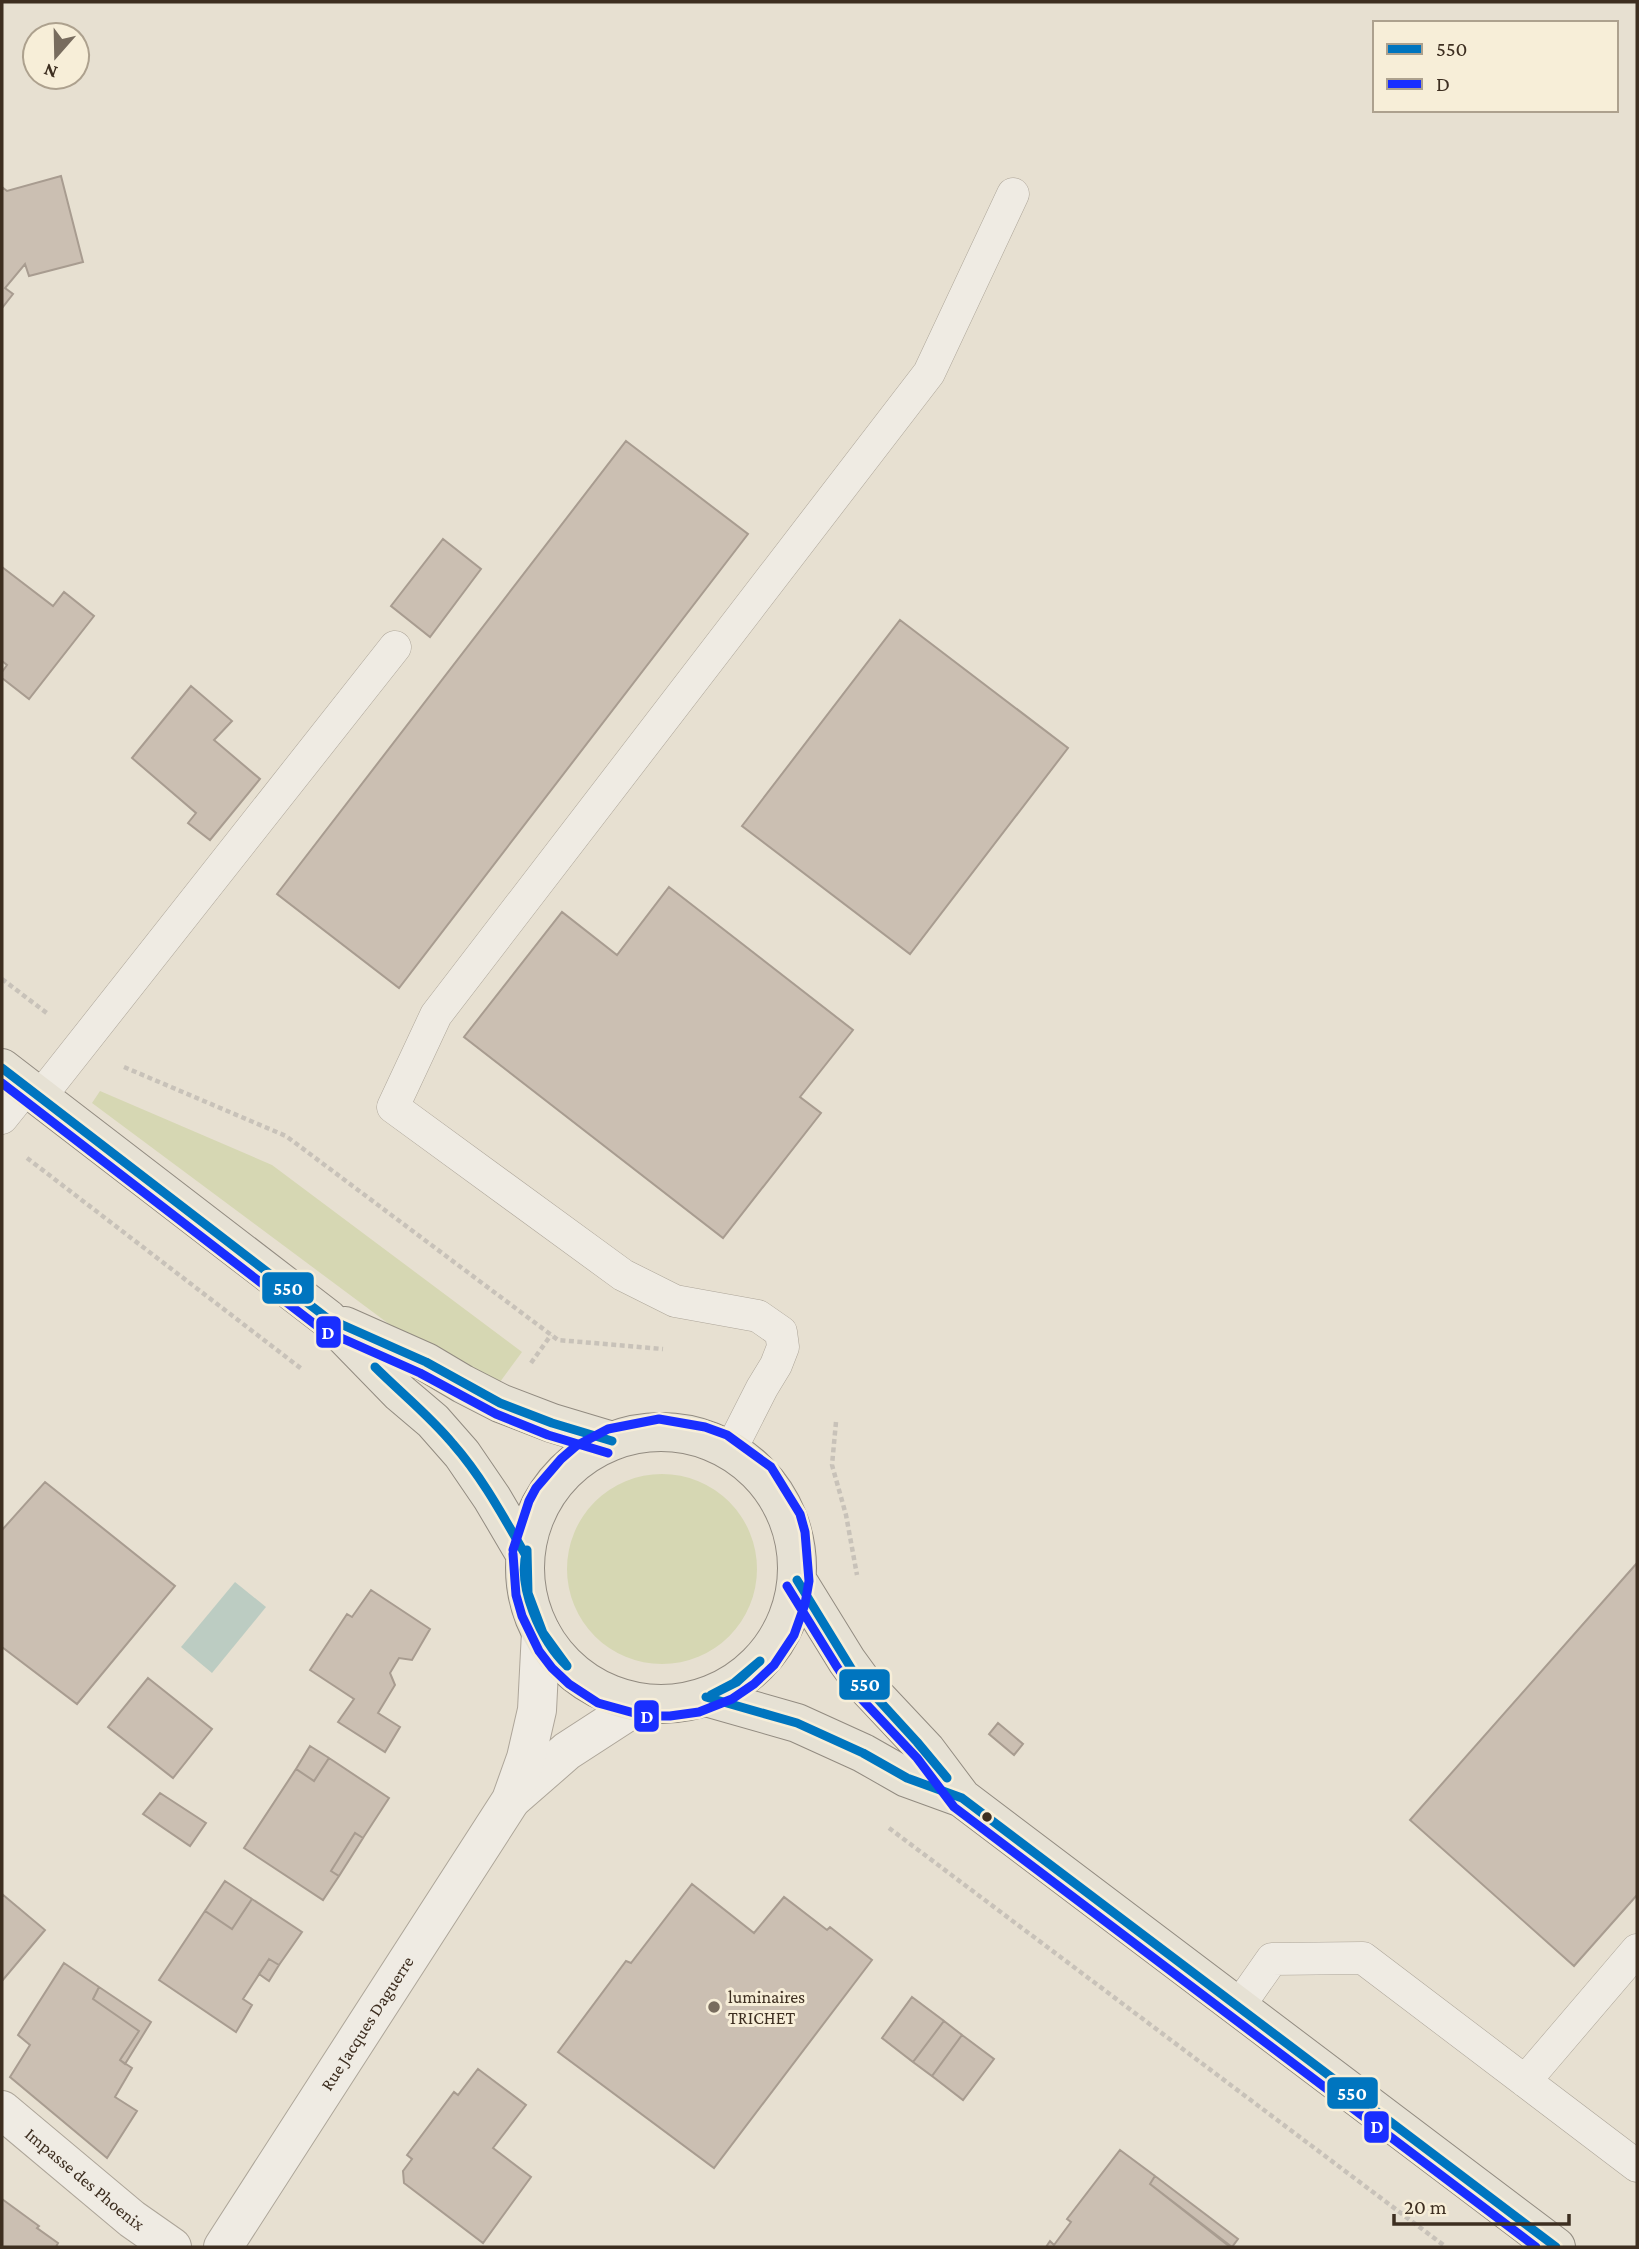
<svg xmlns="http://www.w3.org/2000/svg" width="1639" height="2249" font-family="'Crimson Pro',serif">
  <rect width="100%" height="100%" fill="#e7e0d1"/>
  <!-- green -->
  <path fill="#d6d7b3" d="M100 1091 272 1165 522 1352 500 1382 444 1356 389 1324 92 1103Z
    M567 1569a95 95 0 1 1 190 0a95 95 0 1 1-190 0Z"/>
  <!-- water -->
  <path fill="#bcccc2" d="M235 1582 266 1607 212 1673 181 1647Z"/>
  <!-- building -->
  <path fill="#cbbfb2" stroke="#a89c90" stroke-width="2" d="M61 176 83 262 29 276 25 264 5 288 13 294 2 308V187L7 191Z
    M626 441 748 534 399 988 277 894Z
    M443 539 481 569 430 637 391 606Z
    M2 567 53 606 64 592 94 616 29 699 2 678V672L7 665 2 661Z
    M900 620 1068 748 910 954 742 826Z
    M191 686 232 721 214 740 260 779 210 840 188 823 196 813 132 758Z
    M669 887 853 1030 800 1097 821 1113 723 1238 464 1037 562 912 617 955Z
    M45 1482 175 1586 77 1704 2 1647V1530Z
    M1637 1563V1895L1574 1966 1410 1820Z
    M371 1590 430 1629 412 1660 399 1658 390 1673 395 1685 378 1713 400 1727 385 1752 338 1722 354 1699 310 1670 347 1614 352 1617Z
    M148 1678 212 1729 173 1778 108 1727Z
    M998 1723 1023 1744 1014 1755 989 1734Z
    M310 1746 329 1758 314 1781 296 1769Z
    M329 1758 389 1798 363 1838 355 1833 331 1871 339 1876 323 1900 244 1848 296 1769 314 1781Z
    M160 1793 206 1823 190 1846 143 1814Z
    M355 1833 363 1838 339 1876 331 1871Z
    M225 1881 252 1899 232 1929 205 1911Z
    M692 1884 754 1933 784 1897 827 1930 830 1927 872 1960 714 2168 558 2052 626 1961 631 1963Z
    M2 1894 45 1930 2 1981Z
    M252 1899 302 1932 279 1965 269 1959 243 1999 252 2005 236 2032 159 1980 205 1911 232 1929Z
    M269 1959 279 1965 269 1981 259 1974Z
    M64 1963 99 1987 93 1999 139 2031 120 2060 132 2068 115 2097 137 2111 107 2158 10 2077 30 2045 18 2035Z
    M99 1987 151 2022 125 2064 120 2060 139 2031 93 1999Z
    M912 1997 944 2021 913 2062 882 2038Z
    M944 2021 962 2035 932 2076 913 2062Z
    M962 2035 994 2059 963 2100 932 2076Z
    M478 2069 526 2105 493 2148 531 2177 483 2243 404 2183 403 2171 412 2159 407 2155 454 2092 458 2095Z
    M1120 2150 1155 2176 1150 2184 1230 2247H1046L1050 2241 1054 2245 1071 2222 1067 2219Z
    M1155 2176 1238 2239 1232 2247 1150 2184Z
    M2 2199 39 2226 37 2228 58 2243 56 2247H2Z"/>
  <g fill="none" stroke-linecap="round" stroke-linejoin="round">
    <defs>
      <path id="service" d="M40 1097 395 647
        M2 1118 27 1087
        M730 1451 762 1388 776 1365 783 1347 781 1332 758 1316 675 1301 623 1275 393 1107 436 1015 929 373 1013 194
        M1239 2006 1272 1959 1363 1958 1637 2166
        M1525 2081 1637 1950"/>
      <g id="minor">
        <path d="M512 1799 567 1751 641 1703"/>
        <path id="s1" d="M2 2110 132 2219 172 2247"/>
        <path id="s2" d="M223 2247 511 1800 526 1758 537 1710 541 1632"/>
      </g>
      <path id="primary" d="M2 1068 327 1318 400 1393 433 1421 462 1454 492 1498 525 1554
        M345 1326 426 1362 463 1384 500 1403 552 1423 612 1441
        M525 1568a136 136 0 1 1 272 0a136 136 0 1 1-272 0Z
        M797 1580 847 1661 863 1683 926 1750 962 1798
        M706 1697 797 1723 863 1753 907 1778 962 1798 1556 2247"/>
    </defs>
    <!-- service casing -->
    <use href="#service" stroke="#ada599" stroke-width="33"/>
    <!-- minor casing -->
    <use href="#minor" stroke="#ada599" stroke-width="40"/>
    <!-- primary casing -->
    <use href="#primary" stroke="#928b80" stroke-width="40"/>
    <!-- path -->
    <path stroke="#c8c2b9" stroke-width="4.5" stroke-dasharray="5 3.5" stroke-linecap="butt" d="M2 979 48 1014
      M124 1067 286 1136 558 1340 663 1349
      M27 1158 303 1370
      M531 1363 551 1335
      M836 1422 832 1465 846 1515 857 1575
      M889 1828 1446 2247"/>
    <!-- service -->
    <use href="#service" stroke="#efebe3" stroke-width="32"/>
    <!-- minor -->
    <use href="#minor" stroke="#efebe3" stroke-width="38"/>
    <!-- primary -->
    <use href="#primary" stroke="#e6e1d4" stroke-width="38"/>
    <defs>
      <path id="bus-1" d="M2 1068 327 1318 426 1362 500 1403 552 1423 612 1441
        M375 1367C401 1393 430 1416 453 1444 482 1477 503 1516 525 1554
        M527 1550 528 1593 543 1633 567 1666
        M527 1550C516 1586 541 1641 567 1666
        M797 1580 854 1673 917 1742 947 1778
        M711 1695 734 1683 760 1661
        M711 1695 737 1682 760 1661
        M706 1697 797 1723 863 1753 907 1778 962 1798 1556 2247"/>
      <path id="bus-2" d="M2 1083 321 1329 420 1373 496 1414 548 1435 608 1453
        M513 1554 516 1595 522 1616 539 1651 552 1668 569 1684 598 1703 645 1716H670L699 1712 732 1699 754 1684 774 1665 794 1635 805 1604 809 1581 805 1532 800 1514 771 1467 727 1435 705 1427 659 1419 608 1429 576 1446 561 1459 536 1488 529 1501 513 1550
        M787 1586 837 1667 853 1690 917 1758 954 1807 1536 2247"/>
    </defs>
    <!-- bus-1 casing -->
    <use href="#bus-1" stroke="#f7eed8" stroke-width="14"/>
    <!-- bus-2 casing -->
    <use href="#bus-2" stroke="#f7eed8" stroke-width="14"/>
    <!-- bus-1 -->
    <use href="#bus-1" stroke="#0075bf" stroke-width="9"/>
    <!-- bus-2 -->
    <use href="#bus-2" stroke="#192eff" stroke-width="9"/>
  </g>
  <!-- markers -->
  <circle fill="#3d2e20" stroke="#f7eed8" stroke-width="2.5" cx="987" cy="1817" r="6"/>
  <circle fill="#786c5e" stroke="#f7eed8" stroke-width="2.5" cx="714" cy="2007" r="7"/>
  <g text-anchor="middle" dominant-baseline="central" stroke-width="6" stroke-linejoin="round" paint-order="stroke">
    <!-- poi labels -->
    <g font-size="18" fill="#3d2e20" stroke="#f7eed8" text-anchor="start">
      <text x="728" y="1997">luminaires<tspan x="728" dy="21">TRICHET</tspan></text>
    </g>
    <!-- street labels -->
    <g font-size="18" fill="#3d2e20" stroke="#f7eed8">
      <text stroke="none"><textPath href="#s2" startOffset="266">Rue Jacques Daguerre</textPath></text>
      <text stroke="none"><textPath href="#s1" startOffset="108">Impasse des Phoenix</textPath></text>
    </g>
  </g>
  <g stroke="#f7eed8" stroke-width="2.5">
    <rect x="261" y="1271" width="54" height="34" rx="7" fill="#0075bf"/>
    <rect x="315" y="1315" width="27" height="34" rx="7" fill="#192eff"/>
    <rect x="838" y="1668" width="53" height="33" rx="7" fill="#0075bf"/>
    <rect x="633" y="1699" width="27" height="34" rx="7" fill="#192eff"/>
    <rect x="1326" y="2076" width="53" height="34" rx="7" fill="#0075bf"/>
    <rect x="1363" y="2110" width="27" height="34" rx="7" fill="#192eff"/>
  </g>
  <g font-size="19" text-anchor="middle" font-weight="bold" fill="#fff">
    <text x="288" y="1295">550</text>
    <text x="328" y="1339">D</text>
    <text x="865" y="1691">550</text>
    <text x="647" y="1723">D</text>
    <text x="1352" y="2100">550</text>
    <text x="1377" y="2133">D</text>
  </g>
  <!-- border -->
  <rect width="1639" height="2249" fill="none" stroke="#3d2e20" stroke-width="7"/>
  <!-- legend -->
  <rect x="1373" y="21" width="245" height="91" fill="#f7eed8" stroke="#ada18e" stroke-width="2"/>
  <rect x="1387" y="44" width="35" height="10" fill="#0075bf" stroke="#ada18e" stroke-width="2"/>
  <text x="1436" y="56" font-size="21" fill="#3d2e20">550</text>
  <rect x="1387" y="79" width="35" height="10" fill="#192eff" stroke="#ada18e" stroke-width="2"/>
  <text x="1436" y="91" font-size="21" fill="#3d2e20">D</text>
  <!-- north arrow -->
  <g transform="translate(56 56) rotate(200)"><circle r="33" fill="#f7eed8" stroke="#ada18e" stroke-width="2"/>
  <path d="M0-5L12 26L0 18L-12 26Z" fill="#786c5e"/>
  <text y="-10" font-size="19" font-weight="bold" text-anchor="middle" fill="#3d2e20">N</text>
  </g>
  <!-- scale -->
  <path d="M1394 2214v10h175v-10" fill="none" stroke="#3d2e20" stroke-width="3.5"/>
  <text x="1404" y="2214" font-size="21" fill="#3d2e20" stroke="#f7eed8" stroke-width="5" paint-order="stroke">20 m</text>
</svg>
